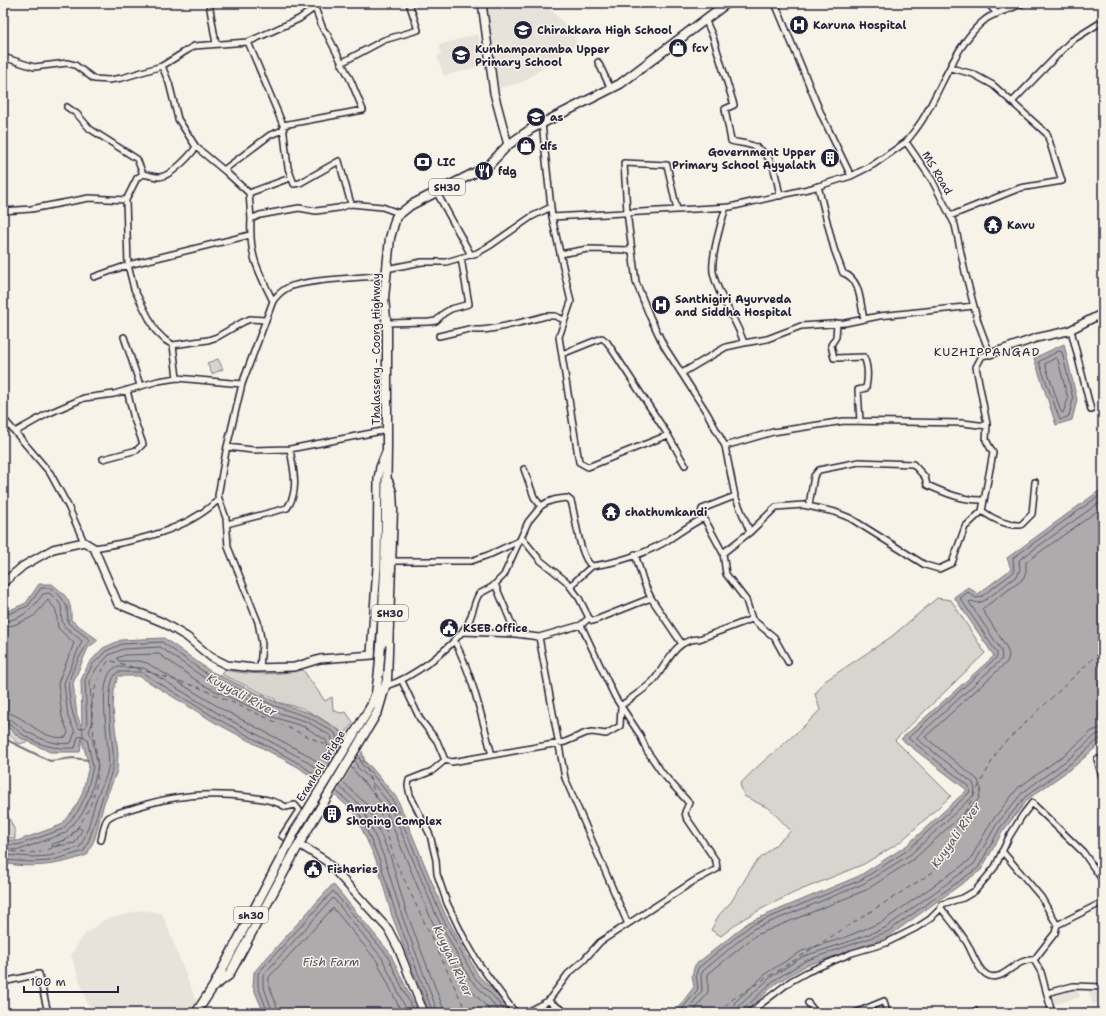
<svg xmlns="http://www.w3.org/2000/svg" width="1106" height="1016" font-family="'Shantell Sans',sans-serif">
  <rect width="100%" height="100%" fill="#f7f3e8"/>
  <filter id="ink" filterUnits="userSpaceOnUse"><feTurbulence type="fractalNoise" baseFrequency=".025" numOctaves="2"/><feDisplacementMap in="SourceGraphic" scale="8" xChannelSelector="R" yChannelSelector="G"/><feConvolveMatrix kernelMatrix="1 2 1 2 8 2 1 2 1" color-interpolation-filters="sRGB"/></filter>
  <g filter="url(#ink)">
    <!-- built -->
    <path fill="#e7e3db" d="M491 3H544L574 33 577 44 523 82 499 88 486 7Z
      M478 34 485 65 444 76 437 56 441 54 439 45Z
      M142 910 162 913 197 1003 191 1013H97L87 1003 71 955 84 935 104 920Z
      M1077 987 1080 997 1053 1005 1050 994Z
      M1087 987H1095L1096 992H1102V1001L1093 1005Z"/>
    <!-- green -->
    <path fill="#d8d5cf" stroke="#7d7c85" d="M218 359 223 369 212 374 207 363Z
      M937 598 951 600 985 653 895 740 951 796 899 843 864 864 796 892 769 905 743 919 721 936 711 930 719 915 731 902 755 863 791 831 770 809 744 796 740 784C765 757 795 737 820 710L815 694 825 681 891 637Z
      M225 670C251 675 277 675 303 670L325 701 332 697 333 710 340 713 346 712 353 722 345 734 319 717 302 708 276 702 275 699 221 674Z
      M3 721 22 728 27 742 18 744 11 736 3 734Z
      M3 805 15 831V839L3 836Z"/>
    <!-- water -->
    <path fill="#aeabad" stroke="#76747f" d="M1064 344 1077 400 1072 420 1056 425 1034 358Z
      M1103 488V741L1076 765 1028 799 1003 831 981 870 889 936 848 952 807 965 775 984 745 1013H674L694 987 692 975 695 965 749 922 859 876 906 846 967 790 901 739 994 656 954 597 968 587 978 594 1011 569 1007 558Z
      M39 584H52C67 596 72 601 71 620L98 640 88 648 73 683 77 715 82 728 81 680 89 663 103 648 121 640 164 638 210 671 276 702 312 714 339 730 342 744 362 751 365 762 371 767 397 798 445 914 478 975 498 995 511 1013H430L392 916 376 860 354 812 328 789 298 767 214 722 139 676H118L114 690 113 709 118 753 117 771 104 803 95 838 87 855C60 865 31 869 3 863V839L17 841 61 825 75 808 82 794 89 766 83 744V730L80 752H50L19 737 10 729 3 726V613L26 603Z
      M333 884 390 953 418 1013H264L253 987 254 972Z"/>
    <!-- pier -->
    <path fill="#f7f3e8" d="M344 742 354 746 326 790 318 784Z
      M355 746 363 749 334 797 328 791Z"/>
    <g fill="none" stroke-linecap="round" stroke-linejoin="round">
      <!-- shore -->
      <path stroke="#5a5969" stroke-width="1" d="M1059 351 1062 352 1073 399 1069 416 1060 420 1039 362Z
        M1056 358 1058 360 1068 399 1063 413 1061 412 1045 364Z
        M3 616 28 606 41 588H51L61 597 67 607 68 623 90 640C82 652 73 667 69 681 67 690 73 723 80 729L84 728 87 725 85 680 92 665 106 651 122 644 162 642 208 675 275 706 310 718 335 733 340 747
        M3 621C23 620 33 608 43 594L49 593C69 608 57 610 64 626L82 641 64 683 68 717 75 732 71 743C55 746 38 738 24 730 17 725 13 718 3 718
        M3 627 14 625 34 616 48 600 56 610 58 628 74 643 58 683 62 717 68 732 66 737C40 742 25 713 3 712
        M3 723C12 724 15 729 22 734 40 746 54 749 75 748L78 737 84 736 87 739 93 767 86 795 78 811 63 829 18 845 3 844
        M358 754 362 765 369 770 393 800 441 915 474 977 495 998 506 1013
        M355 760 358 768 365 774 389 803 437 917 470 979 491 1001 500 1013
        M351 767 384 806 432 921 465 983 492 1013
        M327 769 306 754 222 709 147 663 139 661H119L117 658 125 655 159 654 203 685 270 716 305 727 326 740 329 751 334 757
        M342 781 368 806 390 855 406 911 445 1013
        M339 786 362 807 384 857 401 913 438 1013
        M336 791 358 810 379 859 396 914 433 1013
        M78 828H80L82 830 75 843 52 847 53 844 69 838Z
        M3 849 19 850 65 833 82 814 90 797 98 767 92 737 89 732 92 724 90 681 96 669 109 655 123 649 160 647 206 679 273 711 308 722 331 736 334 747 338 751
        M3 855 33 857 49 856 80 847C88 832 91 816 96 800 99 790 106 779 108 769 112 748 93 678 116 667L144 668 219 714 303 759 324 774
        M3 860 33 862 50 861 84 851C92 835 95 819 101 802 106 785 115 771 113 752 112 737 103 682 118 672H141L216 718 300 764 321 779
        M268 1013 258 986V973L333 891 387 955 414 1013
        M273 1013 263 985V975L333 898 382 958 408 1013
        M279 1013 269 984V977L333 908 377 961 402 1013
        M679 1013 698 989 696 975 698 968 751 925 861 880 908 850 969 793 970 790 969 786 908 738 997 657V653L960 598 968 592 976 598 981 597 1014 572 1013 558 1103 493
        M685 1013 702 991 701 975 703 971 753 929 863 884 911 854 973 796 975 790 973 783 916 738 1002 659 1001 650 969 602 971 601 978 603 984 601 1018 575 1020 569 1019 560 1103 500
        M693 1013 708 992V974L756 935 866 890 914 859 978 800 981 790 978 780 925 737 1007 662 1009 656 1007 648 982 609 1022 580 1026 573V562L1103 507
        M731 1013 735 1002 768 972 802 951 843 938 882 922 970 860 991 822 1018 788 1067 753 1092 731 1103 727
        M737 1013 740 1005 771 977 804 956 845 943 885 928 974 864 996 825 1022 793 1071 757 1096 735 1103 733
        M742 1013 744 1009 773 981 805 961 887 932 978 868 1000 828 1025 797 1074 761 1099 739 1103 738"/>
      <!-- stream -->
      <path stroke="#76747f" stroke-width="2" d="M3 738 50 761 73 758 88 760"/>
      <!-- ferry -->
      <path stroke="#535263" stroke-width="1" stroke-dasharray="5 4" stroke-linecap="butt" d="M354 757 365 762 395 860 467 1013
        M3 850C14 852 29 854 40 852 73 845 93 811 97 779 99 756 92 735 92 712 91 694 99 674 109 660L198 687 340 751
        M719 1013 730 1001 933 872 999 748 1103 649"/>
      <defs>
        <path id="street" d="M209 3 216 44
          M775 3 822 116 851 176 873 165 906 142 932 180 955 225 965 272 978 322 990 354 982 356 976 367 987 424 986 440 993 453 982 511C993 519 1007 526 1021 525L1032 514 1035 482
          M988 3 997 14
          M705 19 713 37 734 105 725 109 731 141C738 143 746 143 753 146 774 154 776 176 780 196
          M248 42 283 125 288 168 294 184 300 183 339 161 351 204 382 207 399 213
          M3 57 34 67 67 63 75 65 94 79 109 80 122 78 162 66 194 46 248 42 299 19 321 3
          M598 62 611 89
          M341 63 384 40 418 30 409 3
          M162 66 169 83 178 119 196 147C190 156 170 177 159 177 154 177 148 175 143 174L137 178 126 200 128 265 134 289 155 330 165 340 173 345 208 340 217 337 243 322 250 319 265 320
          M1012 102 1071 41 1103 21
          M67 107 77 114 90 129 137 159 143 174
          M542 123 552 217 730 207 812 188 851 176
          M283 125 363 110 351 81 327 34 323 29 315 8
          M906 142C912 134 919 126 924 117 942 87 958 40 986 19 996 12 1011 10 1023 3
          M196 147 226 172
          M818 186 834 249 843 273C861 279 860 303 864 319
          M249 193 290 178
          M437 193 471 255
          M726 207C721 222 711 257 713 272 718 297 736 318 744 343L767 339 801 326 845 323 879 316 974 306
          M677 210 667 165 624 163 627 212 636 282 650 317 664 346 707 413 725 446 735 496 750 532
          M3 211 31 209 89 198 126 200
          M950 216 1020 188 1062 181 1047 134 993 85 973 74 951 68
          M552 217 571 302 559 337 579 462 588 467 668 435 685 465
          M251 219 249 193 227 173 225 169 270 135 283 130
          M560 254 588 249 631 250
          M386 269 422 262H446L477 253 491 245 531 217 551 207
          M94 277 128 265 250 235
          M273 301C277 295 280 292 287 288 306 279 362 278 385 275
          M386 323 429 322 436 321 444 313 451 309 469 304 461 258
          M837 323 836 337 831 345 834 358 864 357C868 366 868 378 866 388L858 390 860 421
          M1071 330 1091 410
          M439 336 469 329C482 334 530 320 546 316H555L564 320
          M124 337 140 385
          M173 345 177 378
          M562 354 602 338 607 342 668 435
          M682 373 726 347 744 343
          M3 418 50 473 68 506 84 542
          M15 432 47 414 84 398 114 394 158 381 177 378 242 384
          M725 446 773 432 844 421 963 423 987 426
          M227 447 253 450 290 449 387 430
          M103 459 137 450 143 444 134 419 127 390
          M809 505 814 476 819 470 859 462 913 464 925 477 927 485C945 493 964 501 984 500
          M541 506C549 500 557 499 567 498L571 501C576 517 579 557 592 566 616 563 644 554 665 542 678 534 690 524 704 518L701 513 702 509 735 496
          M227 524 287 508C300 491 293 468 290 449
          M522 538 540 560 566 581 579 598 589 618 593 621 651 598 682 644
          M94 548C137 541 188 530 219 499
          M723 553 750 532 776 507 803 505 835 512 850 518 925 565 939 569 952 563 965 527 982 511
          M635 554 644 583 651 598
          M391 561H471L491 554 519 541
          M495 584 516 634
          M570 586 592 566
          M752 619 774 637 788 662
          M462 632 516 634 539 637 581 625 589 618
          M539 637 565 778 627 922
          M454 640C473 676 481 716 492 755
          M260 668 262 644 258 622 228 547 226 518 218 496 226 451 242 384 273 301C257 269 249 255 251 219L260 215 299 208 316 211 338 208 351 204
          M402 681 420 719 437 741 445 760 452 762 565 742 586 733 592 732 606 734 620 726 621 706C629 699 647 688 653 681 667 665 674 639 699 639L752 619 746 600 726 574 723 553 704 518
          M386 686C413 678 452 648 467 625 473 615 473 604 479 594L492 587 504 575 528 522 541 506 534 497 524 469
          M1097 759 1103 781
          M445 760 432 771 409 780 408 786 410 795 430 835 436 860 437 874 447 903 463 936 479 964 513 1010 518 1013
          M101 840C103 833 103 823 108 818 115 812 125 811 134 808 174 795 207 792 249 797 263 799 274 800 286 807L295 805 299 810 282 836 293 841
          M1002 851 1041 897 1057 925 1055 933 1034 960
          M941 908C950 920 960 931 967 943 974 955 981 984 1001 975 1011 970 1022 958 1034 960L1041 972 1052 1013
          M1057 925 1103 902
          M3 982 39 974 48 1013
          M1047 993 1073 986 1103 987
          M548 1001 567 1013
          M808 1003 816 1013
          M975 1011 977 1013
          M525 1013 548 1001 568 974 583 961 600 942 694 881 717 869 716 861 686 817 685 812 689 803 663 774 647 751 640 735 615 697 581 625
          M749 1013 791 981 807 972 852 953 886 943 916 928 930 919 941 908 942 904 963 898 975 891 986 878 995 867 1009 837 1022 816 1032 803 1083 852 1103 881
          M855 1013 884 1001 887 1013"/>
        <path id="secondary" d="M482 3 494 93 508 145
          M990 354 1036 338 1068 331 1103 313
          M3 583 23 566 53 549 84 542 94 548 118 604 162 622 187 637 211 657 227 665 254 668 294 667 320 659 386 654
          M371 654 377 567 378 479 380 467 386 452
          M299 844 326 861 388 929 398 948 424 1013"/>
        <path id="primary" d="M381 645 385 571 387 448V329L384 298 390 238 396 217 411 205 488 166 508 145 531 129 620 84 727 3
          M295 831 371 706 376 693 379 671
          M213 987 229 975 299 844 378 711 387 680 393 510 392 492 388 481
          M196 1013 213 987 289 843"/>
      </defs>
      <!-- street casing -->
      <use href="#street" stroke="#22223b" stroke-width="8"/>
      <!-- secondary casing -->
      <use href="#secondary" stroke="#22223b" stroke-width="10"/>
      <!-- primary casing -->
      <use href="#primary" stroke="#22223b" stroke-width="11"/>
      <!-- street -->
      <use href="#street" stroke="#f7f3e8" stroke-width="5"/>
      <!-- secondary -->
      <use href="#secondary" stroke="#f7f3e8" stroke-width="7"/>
      <!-- primary -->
      <use href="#primary" stroke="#f7f3e8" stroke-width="8"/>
      <defs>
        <path id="primary-bridge" d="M379 671 381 645
          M289 843 295 831"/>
      </defs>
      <!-- primary-bridge casing -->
      <use href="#primary-bridge" stroke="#22223b" stroke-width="11" stroke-linecap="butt"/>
      <!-- primary-bridge -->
      <use href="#primary-bridge" stroke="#f7f3e8" stroke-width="8"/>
    </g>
  </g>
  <!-- icons -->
  <defs>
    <symbol id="hospital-disc" viewBox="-11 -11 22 22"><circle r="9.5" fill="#22223b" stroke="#f7f3e8"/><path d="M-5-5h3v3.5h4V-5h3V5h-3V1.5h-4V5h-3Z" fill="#fff"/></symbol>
    <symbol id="school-disc" viewBox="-11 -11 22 22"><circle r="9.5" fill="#22223b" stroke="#f7f3e8"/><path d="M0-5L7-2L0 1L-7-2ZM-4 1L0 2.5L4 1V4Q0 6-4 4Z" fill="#fff"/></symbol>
    <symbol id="shop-disc" viewBox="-11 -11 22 22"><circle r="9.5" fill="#22223b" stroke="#f7f3e8"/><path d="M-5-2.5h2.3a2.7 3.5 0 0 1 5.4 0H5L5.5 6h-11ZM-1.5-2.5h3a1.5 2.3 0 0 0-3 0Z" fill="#fff"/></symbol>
    <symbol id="building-disc" viewBox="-11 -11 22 22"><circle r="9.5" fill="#22223b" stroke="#f7f3e8"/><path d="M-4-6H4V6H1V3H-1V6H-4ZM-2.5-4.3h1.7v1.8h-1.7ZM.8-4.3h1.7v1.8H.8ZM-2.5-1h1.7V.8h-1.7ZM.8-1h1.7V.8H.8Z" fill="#fff"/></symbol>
    <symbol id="bank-disc" viewBox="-11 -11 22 22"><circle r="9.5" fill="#22223b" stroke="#f7f3e8"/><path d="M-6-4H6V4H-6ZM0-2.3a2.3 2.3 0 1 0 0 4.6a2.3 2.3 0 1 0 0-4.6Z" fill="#fff"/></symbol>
    <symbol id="restaurant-disc" viewBox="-11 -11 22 22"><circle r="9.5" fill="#22223b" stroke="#f7f3e8"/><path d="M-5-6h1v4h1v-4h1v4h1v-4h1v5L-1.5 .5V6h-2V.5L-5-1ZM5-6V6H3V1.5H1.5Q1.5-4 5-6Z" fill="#fff"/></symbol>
    <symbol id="temple-disc" viewBox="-11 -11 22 22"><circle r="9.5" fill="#22223b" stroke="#f7f3e8"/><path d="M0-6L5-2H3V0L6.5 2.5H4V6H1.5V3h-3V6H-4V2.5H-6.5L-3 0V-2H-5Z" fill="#fff"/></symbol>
    <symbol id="civic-disc" viewBox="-11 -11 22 22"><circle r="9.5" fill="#22223b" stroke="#f7f3e8"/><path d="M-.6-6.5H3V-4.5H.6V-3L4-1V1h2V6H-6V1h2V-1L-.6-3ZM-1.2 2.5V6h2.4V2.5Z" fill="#fff"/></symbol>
  </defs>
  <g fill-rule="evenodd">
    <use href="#hospital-disc" x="788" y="14" width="22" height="22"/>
    <use href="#school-disc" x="512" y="19" width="22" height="22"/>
    <use href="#shop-disc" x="667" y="37" width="22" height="22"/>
    <use href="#school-disc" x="450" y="44" width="22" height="22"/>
    <use href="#school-disc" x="525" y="106" width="22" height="22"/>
    <use href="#shop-disc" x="515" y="135" width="22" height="22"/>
    <use href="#building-disc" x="819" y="147" width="22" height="22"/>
    <use href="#bank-disc" x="412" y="151" width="22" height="22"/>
    <use href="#restaurant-disc" x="473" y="160" width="22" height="22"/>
    <use href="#temple-disc" x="982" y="214" width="22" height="22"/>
    <use href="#hospital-disc" x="650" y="294" width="22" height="22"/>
    <use href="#temple-disc" x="600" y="501" width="22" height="22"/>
    <use href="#civic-disc" x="438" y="617" width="22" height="22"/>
    <use href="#building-disc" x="321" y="803" width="22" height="22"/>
    <use href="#civic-disc" x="302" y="858" width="22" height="22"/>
  </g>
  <g text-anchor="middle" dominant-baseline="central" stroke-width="3" stroke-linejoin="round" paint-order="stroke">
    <!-- shield labels -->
    <g fill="#f7f3e8" stroke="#62616f" stroke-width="1">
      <rect x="429" y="179" width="36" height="16" rx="3"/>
      <rect x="372" y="605" width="36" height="16" rx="3"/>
      <rect x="234" y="907" width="34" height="16" rx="3"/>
    </g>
    <g font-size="10" font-weight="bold" fill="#22223b">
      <text x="447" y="187">SH30</text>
      <text x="390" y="613">SH30</text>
      <text x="251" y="915">sh30</text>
    </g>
    <!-- poi labels -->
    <g font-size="11" font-weight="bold" fill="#22223b" stroke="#f7f3e8" text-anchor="start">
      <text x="813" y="25">Karuna Hospital</text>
      <text x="537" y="30">Chirakkara High School</text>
      <text x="692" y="48">fcv</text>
      <text x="475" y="49">Kunhamparamba Upper<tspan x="475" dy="13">Primary School</tspan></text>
      <text x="550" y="117">as</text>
      <text x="540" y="146">dfs</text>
      <text x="816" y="152" text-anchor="end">Government Upper<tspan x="816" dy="13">Primary School Ayyalath</tspan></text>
      <text x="437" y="162">LIC</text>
      <text x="498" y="171">fdg</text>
      <text x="1007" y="225">Kavu</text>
      <text x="675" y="299">Santhigiri Ayurveda<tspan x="675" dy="13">and Siddha Hospital</tspan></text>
      <text x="625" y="512">chathumkandi</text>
      <text x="463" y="628">KSEB Office</text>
      <text x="346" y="808">Amrutha<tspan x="346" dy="13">Shoping Complex</tspan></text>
      <text x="327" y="869">Fisheries</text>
    </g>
    <!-- street labels -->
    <g font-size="11" fill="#22223b" stroke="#f7f3e8">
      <text transform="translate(937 173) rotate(59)">MS Road</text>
      <text transform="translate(376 349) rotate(-90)">Thalassery - Coorg Highway</text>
      <text transform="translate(321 766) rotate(-58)">Eranholi Bridge</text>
    </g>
    <!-- neighbourhood labels -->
    <g font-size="12" letter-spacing="1" fill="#22223b" stroke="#f7f3e8">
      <text x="987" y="352">KUZHIPPANGAD</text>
    </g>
    <!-- water labels -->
    <g font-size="12" font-style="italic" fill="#535263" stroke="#f7f3e8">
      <text transform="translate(242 695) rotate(28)">Kuyyali River</text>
      <text transform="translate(956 835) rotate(-55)">Kuyyali River</text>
      <text transform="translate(453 961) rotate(65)">Kuyyali River</text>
      <text x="331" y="962">Fish Farm</text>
    </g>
  </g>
  <!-- margin -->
  <rect width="1106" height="1016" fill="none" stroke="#f7f3e8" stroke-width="16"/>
  <rect x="8" y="8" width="1090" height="1000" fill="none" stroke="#22223b" stroke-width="1.5" filter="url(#ink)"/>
  <!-- scale -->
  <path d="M24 986v6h94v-6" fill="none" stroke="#22223b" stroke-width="2"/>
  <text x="30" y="986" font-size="12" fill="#22223b" stroke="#f7f3e8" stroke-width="3" paint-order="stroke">100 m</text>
</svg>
